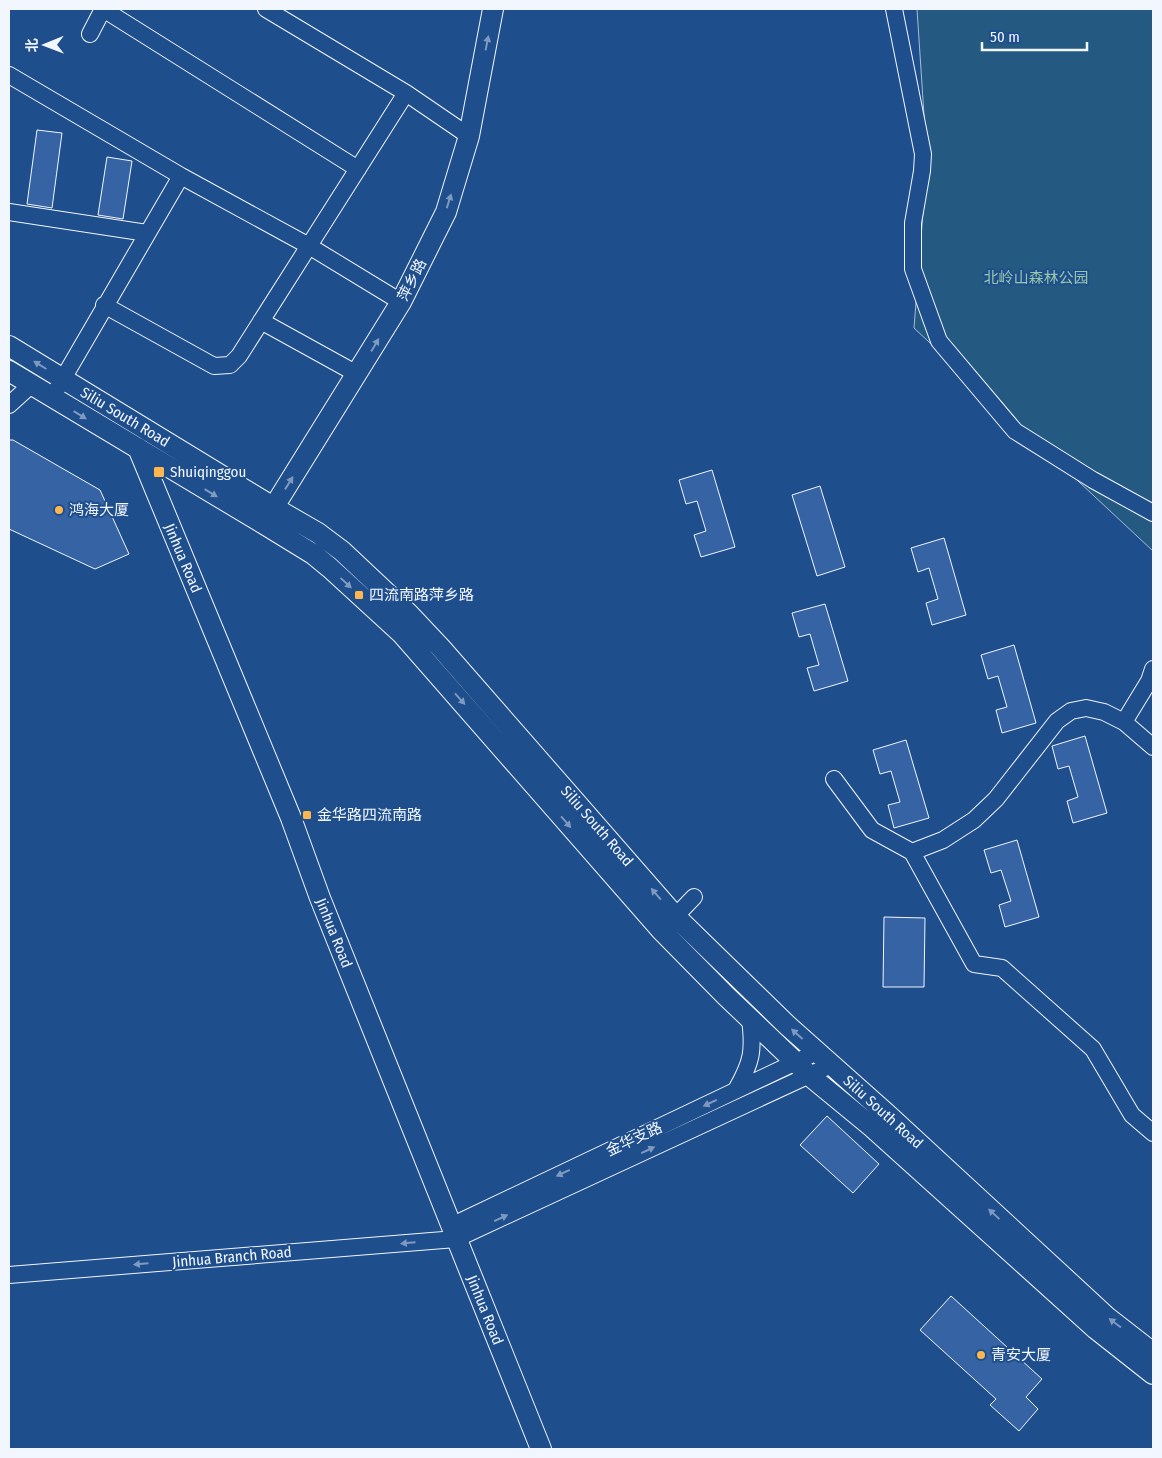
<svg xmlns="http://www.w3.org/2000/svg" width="1162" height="1458" font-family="'Fira Sans Condensed','Noto Sans SC',sans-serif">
  <rect width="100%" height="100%" fill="#1f4e8c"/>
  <!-- green -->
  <path fill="#245a82" stroke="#a8bbd7" d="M917 9H1153V551L914 328 927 161Z"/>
  <!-- building -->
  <path fill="#3563a3" stroke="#f2f6ff" d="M37 130 62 133 52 208 27 204Z
    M107 157 132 161 123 219 98 215Z
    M9 440H13L100 490 129 554 95 569 9 529Z
    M712 470 735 547 701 557 694 535 706 531 697 501 686 504 679 480Z
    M820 486 845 567 817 576 792 495Z
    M944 538 966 615 932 625 926 603 938 599 929 568 918 572 911 548Z
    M825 604 848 681 814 691 807 668 819 665 810 634 799 637 792 613Z
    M1014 645 1036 723 1002 733 996 710 1007 707 998 676 988 679 981 655Z
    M1085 736 1107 813 1073 823 1067 801 1078 797 1069 766 1058 769 1052 746Z
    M906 740 929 818 894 828 888 805 900 802 891 771 880 774 873 750Z
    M1017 840 1039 917 1005 927 999 905 1011 901 1001 870 991 873 984 850Z
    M884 917 925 918 924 987H883Z
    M827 1116 879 1164 853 1193 800 1145Z
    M951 1296 1042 1379 1026 1397 1038 1409 1019 1431 990 1405 996 1399 920 1330Z"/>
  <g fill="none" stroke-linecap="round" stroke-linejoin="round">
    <defs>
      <path id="minor" d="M103 9 358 169
        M266 9 406 93 469 136
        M894 9 923 154 922 171 913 223V269L939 341 1015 431 1093 480 1153 513
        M90 34 103 9
        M9 75 181 176 309 246 401 302
        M9 212 147 233
        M104 305 214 366 230 365 239 356 406 93
        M261 321 357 374
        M57 389 181 176
        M9 405 31 385
        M1124 722 1149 681 1153 669
        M834 779 872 830 912 852 974 964 1002 968 1093 1049 1132 1115 1153 1133
        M912 852 943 840 974 820 996 799 1057 721 1071 711 1086 708 1104 712 1124 722 1153 747
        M667 925 694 897
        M736 1090C752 1062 754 1051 750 1019
        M451 1226 817 1052
        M9 1275 456 1239 831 1065"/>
      <path id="major" d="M9 346 273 507 318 533 342 551 409 614 441 648 676 917 788 1026 888 1115 1108 1318 1153 1353
        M9 371 264 524 313 554 330 568 402 634 661 930 726 996 810 1076 872 1127 1096 1329 1153 1374
        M138 448 291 818 320 898 541 1449
        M267 518 401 302 446 212 469 136 493 9"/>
    </defs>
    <!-- minor casing -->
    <use href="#minor" stroke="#f2f6ff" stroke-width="18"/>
    <!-- major casing -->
    <use href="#major" stroke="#f2f6ff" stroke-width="22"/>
    <!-- minor -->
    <use href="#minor" stroke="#1f4e8c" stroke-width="16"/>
    <!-- major -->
    <use href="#major" stroke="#1f4e8c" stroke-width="20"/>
  </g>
  <!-- one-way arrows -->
  <defs><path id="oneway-solid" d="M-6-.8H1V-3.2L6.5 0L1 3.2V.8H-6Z" transform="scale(1.25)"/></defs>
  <g fill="#7e9ac0">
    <use href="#oneway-solid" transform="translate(487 43) rotate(-79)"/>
    <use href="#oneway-solid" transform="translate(449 201) rotate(-73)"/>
    <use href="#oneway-solid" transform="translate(375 345) rotate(-59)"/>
    <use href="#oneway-solid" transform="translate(40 365) rotate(-148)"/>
    <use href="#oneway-solid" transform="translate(80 415) rotate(31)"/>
    <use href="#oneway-solid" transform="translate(289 483) rotate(-58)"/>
    <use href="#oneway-solid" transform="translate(211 493) rotate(31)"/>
    <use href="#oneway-solid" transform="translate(346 583) rotate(43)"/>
    <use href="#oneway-solid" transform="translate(460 699) rotate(48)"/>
    <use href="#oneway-solid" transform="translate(566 822) rotate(49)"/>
    <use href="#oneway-solid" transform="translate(656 894) rotate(-131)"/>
    <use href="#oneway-solid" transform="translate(797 1034) rotate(-138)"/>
    <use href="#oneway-solid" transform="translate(710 1103) rotate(155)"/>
    <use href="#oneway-solid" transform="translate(648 1150) rotate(-25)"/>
    <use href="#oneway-solid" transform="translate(563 1173) rotate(155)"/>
    <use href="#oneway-solid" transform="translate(994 1214) rotate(-137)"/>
    <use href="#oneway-solid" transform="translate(501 1218) rotate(-25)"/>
    <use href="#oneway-solid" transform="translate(408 1243) rotate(175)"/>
    <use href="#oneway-solid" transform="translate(141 1264) rotate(175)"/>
    <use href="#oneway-solid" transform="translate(1115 1323) rotate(-143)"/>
  </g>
  <!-- markers -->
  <g fill="#ffb74d" stroke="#1f4e8c" stroke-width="2">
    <rect x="153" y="466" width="12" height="12" rx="2.5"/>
    <circle cx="59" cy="510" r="5"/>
    <rect x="354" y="590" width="10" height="10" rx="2.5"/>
    <rect x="302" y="810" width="10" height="10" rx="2.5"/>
    <circle cx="981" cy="1355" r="5"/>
  </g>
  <g text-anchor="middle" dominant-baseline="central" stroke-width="4" stroke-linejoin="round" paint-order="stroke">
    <!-- park labels -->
    <g font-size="15" fill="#97c8a6" stroke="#1f4e8c">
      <text x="1036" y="278">北岭山森林公园</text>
    </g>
    <!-- street labels -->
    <g font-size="15" fill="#f2f6ff" stroke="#1f4e8c">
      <text transform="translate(412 280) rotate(-63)">萍乡路</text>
      <text transform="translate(125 417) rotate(31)">Siliu South Road</text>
      <text transform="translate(183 558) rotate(67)">Jinhua Road</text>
      <text transform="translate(597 826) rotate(49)">Siliu South Road</text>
      <text transform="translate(334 933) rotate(68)">Jinhua Road</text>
      <text transform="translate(883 1112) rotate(42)">Siliu South Road</text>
      <text transform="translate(634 1139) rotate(-25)">金华支路</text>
      <text transform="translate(232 1257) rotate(-5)">Jinhua Branch Road</text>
      <text transform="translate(485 1310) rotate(68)">Jinhua Road</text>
    </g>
    <!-- poi labels -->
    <g font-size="15" fill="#f2f6ff" stroke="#1f4e8c" text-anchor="start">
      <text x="170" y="472">Shuiqinggou</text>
      <text x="69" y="510">鸿海大厦</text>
      <text x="369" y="595">四流南路萍乡路</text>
      <text x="317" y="815">金华路四流南路</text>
      <text x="991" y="1355">青安大厦</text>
    </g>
  </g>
  <!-- border -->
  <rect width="1162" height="1458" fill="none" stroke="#f2f6ff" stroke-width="20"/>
  <!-- north arrow -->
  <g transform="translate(45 45) rotate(269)" stroke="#1f4e8c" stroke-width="4" paint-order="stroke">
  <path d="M0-4L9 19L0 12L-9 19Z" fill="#f2f6ff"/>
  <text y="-8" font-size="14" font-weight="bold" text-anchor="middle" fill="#f2f6ff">北</text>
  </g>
  <!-- scale -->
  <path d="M982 42v8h105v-8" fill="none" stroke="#f2f6ff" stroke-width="2.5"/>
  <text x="990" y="42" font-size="15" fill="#f2f6ff" stroke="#1f4e8c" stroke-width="4" paint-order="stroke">50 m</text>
</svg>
